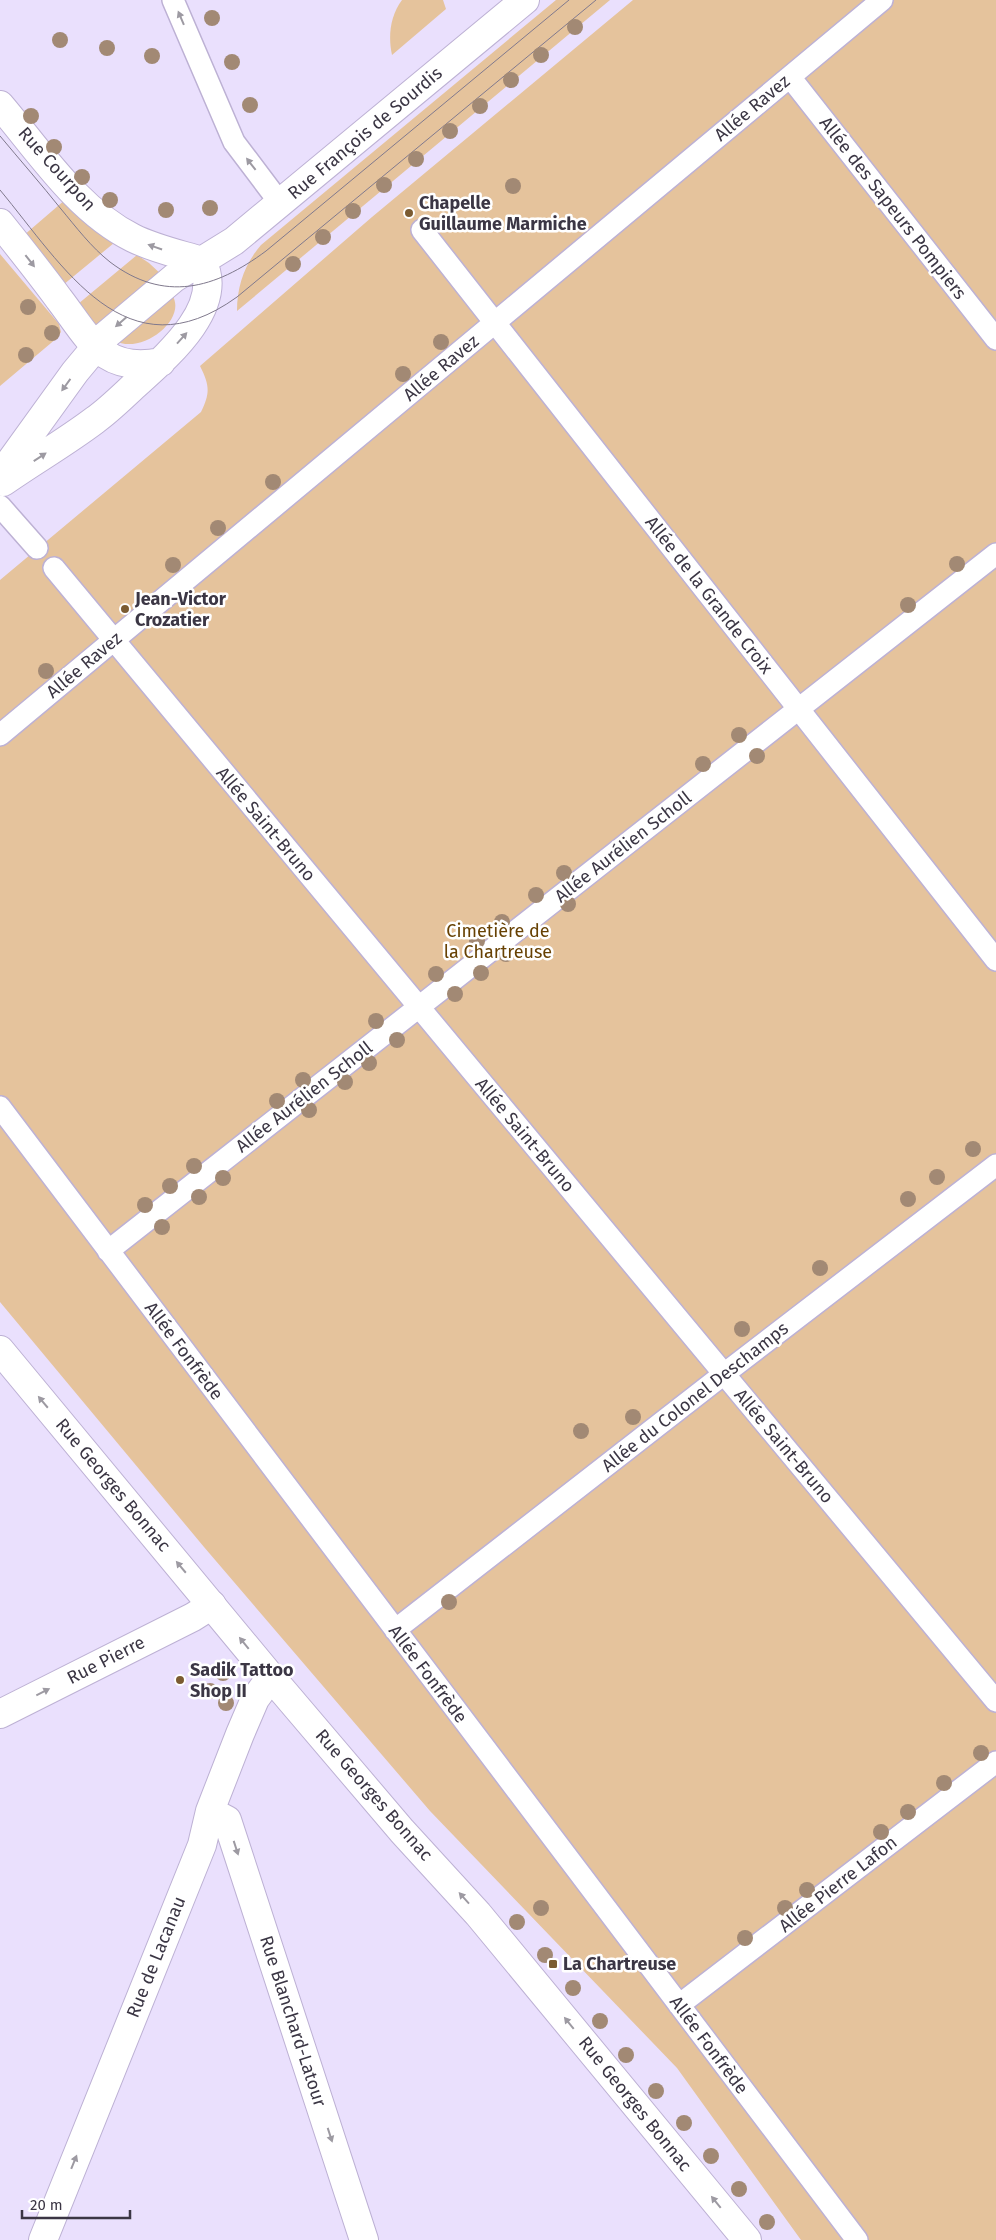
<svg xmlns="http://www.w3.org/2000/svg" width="996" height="2240" font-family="'Fira Sans',sans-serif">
  <rect width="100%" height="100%" fill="#eae0fd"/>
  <!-- green -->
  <path fill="#e5c39c" d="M402 0H443L446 9 392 55C388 37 390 16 402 0Z
    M556 0H610L237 311C237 285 245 264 261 245Z
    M633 0H996V2240H801L677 2068 430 1811 204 1547 0 1302V580L201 412C210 393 210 386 200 366L372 217Z
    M66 199 87 222 114 243 63 285 23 236Z
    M0 254 59 324 61 332 57 338 0 386Z
    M137 255 149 263 163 276 98 329 78 304Z
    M172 295C188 318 143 355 115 341Z"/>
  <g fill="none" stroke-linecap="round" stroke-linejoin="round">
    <defs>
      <path id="lane" d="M173 0 234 142 280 203
        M790 77 996 339
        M422 230 996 960
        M0 506 37 548
        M54 568 996 1701
        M0 735 882 0
        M0 1107 857 2240
        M108 1251 996 554
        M395 1630 724 1374 996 1165
        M679 2005 996 1762"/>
      <path id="street" d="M0 1714 193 1617 212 1605
        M210 1811 227 1820 364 2240
        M43 2240 202 1845 210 1811 240 1734 255 1699 271 1677"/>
      <path id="secondary" d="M0 105C40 152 77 210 133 238 155 249 179 254 202 261
        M0 223C20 248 40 273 59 299 89 338 103 374 161 362
        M0 476 75 372 105 336 174 278 234 241 525 0
        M3 482C33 461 66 442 95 420 109 410 122 397 135 385 166 357 226 307 202 261
        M0 1350 271 1677 402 1831 478 1914 747 2240"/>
    </defs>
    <!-- lane casing -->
    <use href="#lane" stroke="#bdb1d4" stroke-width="24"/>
    <!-- street casing -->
    <use href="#street" stroke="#bdb1d4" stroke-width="30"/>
    <!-- secondary casing -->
    <use href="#secondary" stroke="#bdb1d4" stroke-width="30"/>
    <!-- lane -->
    <use href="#lane" stroke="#fff" stroke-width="21"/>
    <!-- street -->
    <use href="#street" stroke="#fff" stroke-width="28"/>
    <!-- secondary -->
    <use href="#secondary" stroke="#fff" stroke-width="28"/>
    <!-- tram -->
    <path stroke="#80798d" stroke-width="1" d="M0 136C20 160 41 184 61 209 76 227 91 247 110 262 164 303 215 289 266 251L569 0
      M0 190C64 267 126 377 237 297L596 0"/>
  </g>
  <!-- trees -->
  <g fill="#a28974">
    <circle cx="212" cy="18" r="8"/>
    <circle cx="575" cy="27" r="8"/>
    <circle cx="60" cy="40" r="8"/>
    <circle cx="107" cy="48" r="8"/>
    <circle cx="541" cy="55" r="8"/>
    <circle cx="152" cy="56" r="8"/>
    <circle cx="232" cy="62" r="8"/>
    <circle cx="511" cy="80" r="8"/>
    <circle cx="250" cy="105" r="8"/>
    <circle cx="480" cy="106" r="8"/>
    <circle cx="31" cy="116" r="8"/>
    <circle cx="450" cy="131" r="8"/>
    <circle cx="54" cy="147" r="8"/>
    <circle cx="416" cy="159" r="8"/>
    <circle cx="82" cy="177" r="8"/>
    <circle cx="384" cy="185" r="8"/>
    <circle cx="513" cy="186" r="8"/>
    <circle cx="110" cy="200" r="8"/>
    <circle cx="210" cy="208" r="8"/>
    <circle cx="166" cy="210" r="8"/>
    <circle cx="353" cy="211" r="8"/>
    <circle cx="323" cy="237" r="8"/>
    <circle cx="293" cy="264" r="8"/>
    <circle cx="28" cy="307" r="8"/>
    <circle cx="52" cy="333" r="8"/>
    <circle cx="441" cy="342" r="8"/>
    <circle cx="26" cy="355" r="8"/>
    <circle cx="403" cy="374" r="8"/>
    <circle cx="273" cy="482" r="8"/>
    <circle cx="218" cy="528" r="8"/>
    <circle cx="957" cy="564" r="8"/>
    <circle cx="173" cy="565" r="8"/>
    <circle cx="908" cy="605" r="8"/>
    <circle cx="46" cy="671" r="8"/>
    <circle cx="739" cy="735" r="8"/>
    <circle cx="757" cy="756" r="8"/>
    <circle cx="703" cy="764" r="8"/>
    <circle cx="564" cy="873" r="8"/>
    <circle cx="536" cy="895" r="8"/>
    <circle cx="568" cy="904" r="8"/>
    <circle cx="502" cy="922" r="8"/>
    <circle cx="477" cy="941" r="8"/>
    <circle cx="506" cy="954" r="8"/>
    <circle cx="481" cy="973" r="8"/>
    <circle cx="436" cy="974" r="8"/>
    <circle cx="455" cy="994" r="8"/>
    <circle cx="376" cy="1021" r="8"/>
    <circle cx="397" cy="1040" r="8"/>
    <circle cx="369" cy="1063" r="8"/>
    <circle cx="303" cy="1080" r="8"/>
    <circle cx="345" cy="1082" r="8"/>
    <circle cx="277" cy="1101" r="8"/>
    <circle cx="309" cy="1110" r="8"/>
    <circle cx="973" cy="1149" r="8"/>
    <circle cx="194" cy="1166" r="8"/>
    <circle cx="937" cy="1177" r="8"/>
    <circle cx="223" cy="1178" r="8"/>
    <circle cx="170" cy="1186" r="8"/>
    <circle cx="199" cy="1197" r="8"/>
    <circle cx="908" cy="1199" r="8"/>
    <circle cx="145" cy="1205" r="8"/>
    <circle cx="162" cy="1227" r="8"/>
    <circle cx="820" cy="1268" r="8"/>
    <circle cx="742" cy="1329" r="8"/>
    <circle cx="633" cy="1417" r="8"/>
    <circle cx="581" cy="1431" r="8"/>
    <circle cx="449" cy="1602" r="8"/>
    <circle cx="223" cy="1673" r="8"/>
    <circle cx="210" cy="1691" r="8"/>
    <circle cx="226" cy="1703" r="8"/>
    <circle cx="981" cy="1753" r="8"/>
    <circle cx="944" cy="1783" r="8"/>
    <circle cx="908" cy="1812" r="8"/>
    <circle cx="881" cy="1832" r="8"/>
    <circle cx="807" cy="1890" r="8"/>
    <circle cx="541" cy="1908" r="8"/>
    <circle cx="785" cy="1908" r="8"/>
    <circle cx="517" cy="1922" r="8"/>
    <circle cx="745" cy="1938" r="8"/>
    <circle cx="545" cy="1955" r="8"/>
    <circle cx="573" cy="1988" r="8"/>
    <circle cx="600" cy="2021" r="8"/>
    <circle cx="626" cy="2055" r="8"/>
    <circle cx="656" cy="2091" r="8"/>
    <circle cx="684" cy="2123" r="8"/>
    <circle cx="711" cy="2156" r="8"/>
    <circle cx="739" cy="2189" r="8"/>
    <circle cx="767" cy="2222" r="8"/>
  </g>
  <!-- one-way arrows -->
  <defs><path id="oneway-solid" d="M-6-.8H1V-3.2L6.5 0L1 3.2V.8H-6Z" transform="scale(1.25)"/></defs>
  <g fill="#9d9aa2">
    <use href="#oneway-solid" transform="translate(181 18) rotate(-113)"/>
    <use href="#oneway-solid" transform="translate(251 164) rotate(-128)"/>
    <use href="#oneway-solid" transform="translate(155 247) rotate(-161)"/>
    <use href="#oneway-solid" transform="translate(30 261) rotate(52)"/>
    <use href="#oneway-solid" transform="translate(121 322) rotate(139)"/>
    <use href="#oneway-solid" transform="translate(182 338) rotate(-48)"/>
    <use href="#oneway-solid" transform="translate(66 385) rotate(126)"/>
    <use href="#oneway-solid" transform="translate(40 457) rotate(-33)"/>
    <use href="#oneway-solid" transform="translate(43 1402) rotate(-130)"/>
    <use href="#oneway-solid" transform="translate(181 1567) rotate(-130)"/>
    <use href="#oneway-solid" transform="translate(244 1643) rotate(-129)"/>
    <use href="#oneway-solid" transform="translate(43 1692) rotate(-27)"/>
    <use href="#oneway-solid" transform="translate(236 1848) rotate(72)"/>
    <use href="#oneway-solid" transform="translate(464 1898) rotate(-132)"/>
    <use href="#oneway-solid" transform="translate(569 2023) rotate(-129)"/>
    <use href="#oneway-solid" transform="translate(330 2135) rotate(72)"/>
    <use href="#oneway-solid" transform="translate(74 2162) rotate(-68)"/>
    <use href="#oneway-solid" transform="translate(716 2202) rotate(-129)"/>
  </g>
  <!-- markers -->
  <g fill="#7b5b31" stroke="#fff" stroke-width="2">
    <circle cx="409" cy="213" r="5"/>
    <circle cx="125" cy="609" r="5"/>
    <circle cx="180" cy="1680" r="5"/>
    <rect x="548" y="1959" width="10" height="10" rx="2.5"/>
  </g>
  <g text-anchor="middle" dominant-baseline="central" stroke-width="5" stroke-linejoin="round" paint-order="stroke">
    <!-- street labels -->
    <g font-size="18" fill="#3b3644" stroke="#fff">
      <text transform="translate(752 108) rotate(-40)">Allée Ravez</text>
      <text transform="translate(365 133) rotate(-40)">Rue François de Sourdis</text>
      <text transform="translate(57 169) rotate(48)">Rue Courpon</text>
      <text transform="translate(893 208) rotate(52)">Allée des Sapeurs Pompiers</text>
      <text transform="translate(441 368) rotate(-40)">Allée Ravez</text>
      <text transform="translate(709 595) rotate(52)">Allée de la Grande Croix</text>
      <text transform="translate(84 665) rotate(-40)">Allée Ravez</text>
      <text transform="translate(266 824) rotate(50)">Allée Saint-Bruno</text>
      <text transform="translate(623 847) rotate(-38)">Allée Aurélien Scholl</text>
      <text transform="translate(304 1097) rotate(-38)">Allée Aurélien Scholl</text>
      <text transform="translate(525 1135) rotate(50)">Allée Saint-Bruno</text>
      <text transform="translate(184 1351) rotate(53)">Allée Fonfrède</text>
      <text transform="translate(695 1397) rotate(-38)">Allée du Colonel Deschamps</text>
      <text transform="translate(784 1446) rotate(50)">Allée Saint-Bruno</text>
      <text transform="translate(113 1485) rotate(50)">Rue Georges Bonnac</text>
      <text transform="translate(106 1660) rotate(-27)">Rue Pierre</text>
      <text transform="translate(428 1674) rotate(53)">Allée Fonfrède</text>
      <text transform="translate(374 1795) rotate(49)">Rue Georges Bonnac</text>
      <text transform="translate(838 1884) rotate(-38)">Allée Pierre Lafon</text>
      <text transform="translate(156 1957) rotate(-68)">Rue de Lacanau</text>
      <text transform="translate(293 2021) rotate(72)">Rue Blanchard-Latour</text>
      <text transform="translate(709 2045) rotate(53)">Allée Fonfrède</text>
      <text transform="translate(635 2104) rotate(51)">Rue Georges Bonnac</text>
    </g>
    <!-- poi labels -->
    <g font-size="18" font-weight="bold" fill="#3b3644" stroke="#fff" text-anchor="start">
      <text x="419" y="203">Chapelle<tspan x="419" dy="21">Guillaume Marmiche</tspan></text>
      <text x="135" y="599">Jean-Victor<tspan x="135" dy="21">Crozatier</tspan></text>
      <text x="190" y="1670">Sadik Tattoo<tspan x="190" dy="21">Shop II</tspan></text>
      <text x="563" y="1964">La Chartreuse</text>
    </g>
    <!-- park labels -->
    <g font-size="18" fill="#674103" stroke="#fff">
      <text x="498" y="931">Cimetière de<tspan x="498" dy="21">la Chartreuse</tspan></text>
    </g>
  </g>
  <!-- scale -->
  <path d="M22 2210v8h108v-8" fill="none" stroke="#3b3644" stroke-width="2.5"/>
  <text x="30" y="2210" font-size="15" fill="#3b3644" stroke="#ffffff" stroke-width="4" paint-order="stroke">20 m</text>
</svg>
